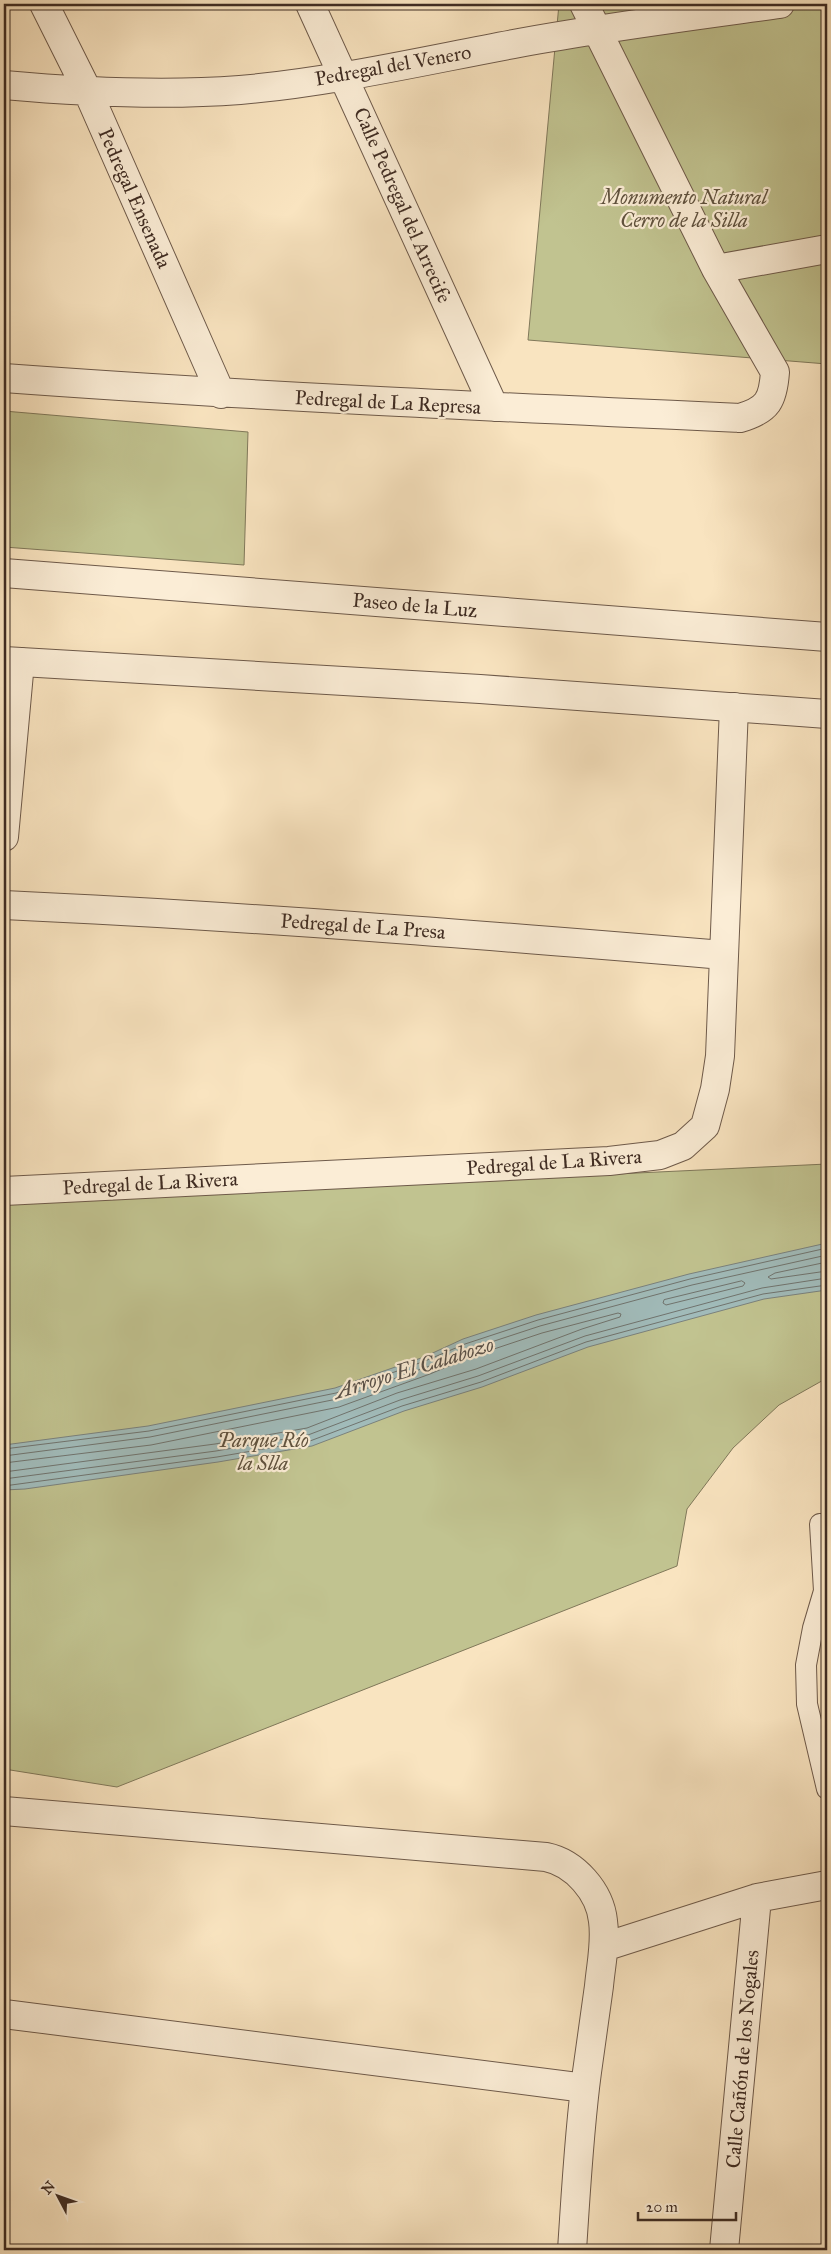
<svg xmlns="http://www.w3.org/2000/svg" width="831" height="2254" font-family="'IM FELL Great Primer',serif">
  <rect width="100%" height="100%" fill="#f9e4c0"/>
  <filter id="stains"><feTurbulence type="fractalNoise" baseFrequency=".004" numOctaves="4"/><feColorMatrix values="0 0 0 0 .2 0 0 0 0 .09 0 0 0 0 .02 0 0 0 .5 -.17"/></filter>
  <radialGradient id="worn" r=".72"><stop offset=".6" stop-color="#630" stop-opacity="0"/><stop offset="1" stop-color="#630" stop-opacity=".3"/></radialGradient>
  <!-- green -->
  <path fill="#c1c390" stroke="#80785a" d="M559 4H827V364L528 340Z
    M4 411 248 432 244 565 4 547Z
    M827 1164V1378L779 1405 733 1448 687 1509 677 1566 117 1787 4 1769V1203Z"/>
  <!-- water -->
  <path fill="#a1bcbb" stroke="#7a827e" d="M827 1243V1290L764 1299 588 1347 482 1387 404 1411 312 1446 218 1462 25 1489 4 1490V1445L148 1426 335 1388 424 1357 463 1339 536 1315 689 1274Z"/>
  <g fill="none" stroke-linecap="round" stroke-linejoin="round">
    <!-- shore -->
    <path stroke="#70746f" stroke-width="1" d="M827 1262 775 1273 768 1277 771 1279 827 1271
      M742 1281 745 1283 743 1286 666 1305 663 1303 664 1300Z
      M4 1449 149 1431 336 1393 425 1361 465 1344 538 1320 690 1279 827 1248
      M4 1456 150 1437 337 1399 427 1367 467 1350 540 1326 692 1285 827 1255
      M4 1463 151 1445 339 1407 430 1374 470 1357 542 1333 618 1313 621 1314 620 1317 582 1329 476 1369 397 1393 307 1428 215 1444 4 1472
      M4 1479 216 1451 308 1435 400 1400 478 1376 585 1336 762 1288 827 1278
      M4 1486 217 1457 310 1441 402 1406 481 1382 586 1342 763 1294 827 1285"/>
    <defs>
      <path id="service" d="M820 1524 824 1591 813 1628 806 1665 807 1704 827 1789"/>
      <path id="minor" d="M44 4 88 92 221 394
        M310 4 494 407
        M4 85C82 92 161 96 240 90 333 82 427 60 519 43 606 27 693 16 780 4
        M716 269 827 249
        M4 378C249 396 495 407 740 418 768 410 773 400 775 372L716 269 584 4
        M4 837 20 662
        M4 905C244 916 483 935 723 955
        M4 1191 609 1161 660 1155 683 1146 705 1126 715 1089 720 1056 734 707
        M4 1811 546 1857C575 1863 600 1892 603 1921 606 1943 601 1964 599 1986 595 2014 591 2043 587 2072 579 2131 576 2191 572 2250
        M604 1947 757 1898 827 1885
        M4 2014 585 2088
        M724 2250 757 1898"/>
      <path id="tertiary" d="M4 573 827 637
        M4 661 480 689 827 714"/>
    </defs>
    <!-- service casing -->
    <use href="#service" stroke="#6e5a4a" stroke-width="22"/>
    <!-- minor casing -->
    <use href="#minor" stroke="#6e5a4a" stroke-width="30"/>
    <!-- tertiary casing -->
    <use href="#tertiary" stroke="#6e5a4a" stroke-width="30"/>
    <!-- service -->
    <use href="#service" stroke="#fbedd6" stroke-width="20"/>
    <!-- minor -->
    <use href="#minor" stroke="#fbedd6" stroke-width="28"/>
    <!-- tertiary -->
    <use href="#tertiary" stroke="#fbedd6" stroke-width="28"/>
  </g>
  <g text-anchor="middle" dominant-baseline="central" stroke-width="4.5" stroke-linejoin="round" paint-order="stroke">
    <!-- street labels -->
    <g font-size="20" fill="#3f2c23" stroke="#fbedd6">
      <text transform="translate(393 65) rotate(-10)">Pedregal del Venero</text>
      <text transform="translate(135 198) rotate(66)">Pedregal Ensenada</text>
      <text transform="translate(403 205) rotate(66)">Calle Pedregal del Arrecife</text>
      <text transform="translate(388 402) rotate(3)">Pedregal de La Represa</text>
      <text transform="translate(415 605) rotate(5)">Paseo de la Luz</text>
      <text transform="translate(363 926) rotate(4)">Pedregal de La Presa</text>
      <text transform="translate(554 1162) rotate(-4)">Pedregal de La Rivera</text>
      <text transform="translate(150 1183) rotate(-3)">Pedregal de La Rivera</text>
      <text transform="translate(742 2059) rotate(-85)">Calle Cañón de los Nogales</text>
    </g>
    <!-- park labels -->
    <g font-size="20" font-style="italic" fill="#60523e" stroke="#fbedd6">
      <text x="684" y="197">Monumento Natural<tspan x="684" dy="23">Cerro de la Silla</tspan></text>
      <text x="263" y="1440">Parque Río<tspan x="263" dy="23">la Slla</tspan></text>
    </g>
    <!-- water labels -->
    <g font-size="21" font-style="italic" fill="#585049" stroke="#fbedd6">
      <text transform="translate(414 1368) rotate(-17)">Arroyo El Calabozo</text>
    </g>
  </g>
  <!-- margin -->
  <rect width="831" height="2254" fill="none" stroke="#f9e4c0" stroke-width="20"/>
  <rect x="5" y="5" width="821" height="2244" fill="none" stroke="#3f2c23" stroke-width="2.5"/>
  <rect x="10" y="10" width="811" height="2234" fill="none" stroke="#3f2c23"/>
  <!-- north arrow -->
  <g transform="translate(58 2196) rotate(311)" stroke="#fbedd6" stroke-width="4" paint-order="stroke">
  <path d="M0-4L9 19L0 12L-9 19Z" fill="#3f2c23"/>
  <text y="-8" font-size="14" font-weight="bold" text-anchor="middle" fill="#3f2c23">N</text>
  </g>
  <!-- scale -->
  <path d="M638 2212v8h98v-8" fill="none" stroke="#3f2c23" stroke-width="2.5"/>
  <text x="646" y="2212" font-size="15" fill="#3f2c23" stroke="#fbedd6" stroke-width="4" paint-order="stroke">20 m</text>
  <rect width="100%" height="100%" filter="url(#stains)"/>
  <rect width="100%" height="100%" fill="url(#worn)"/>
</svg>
